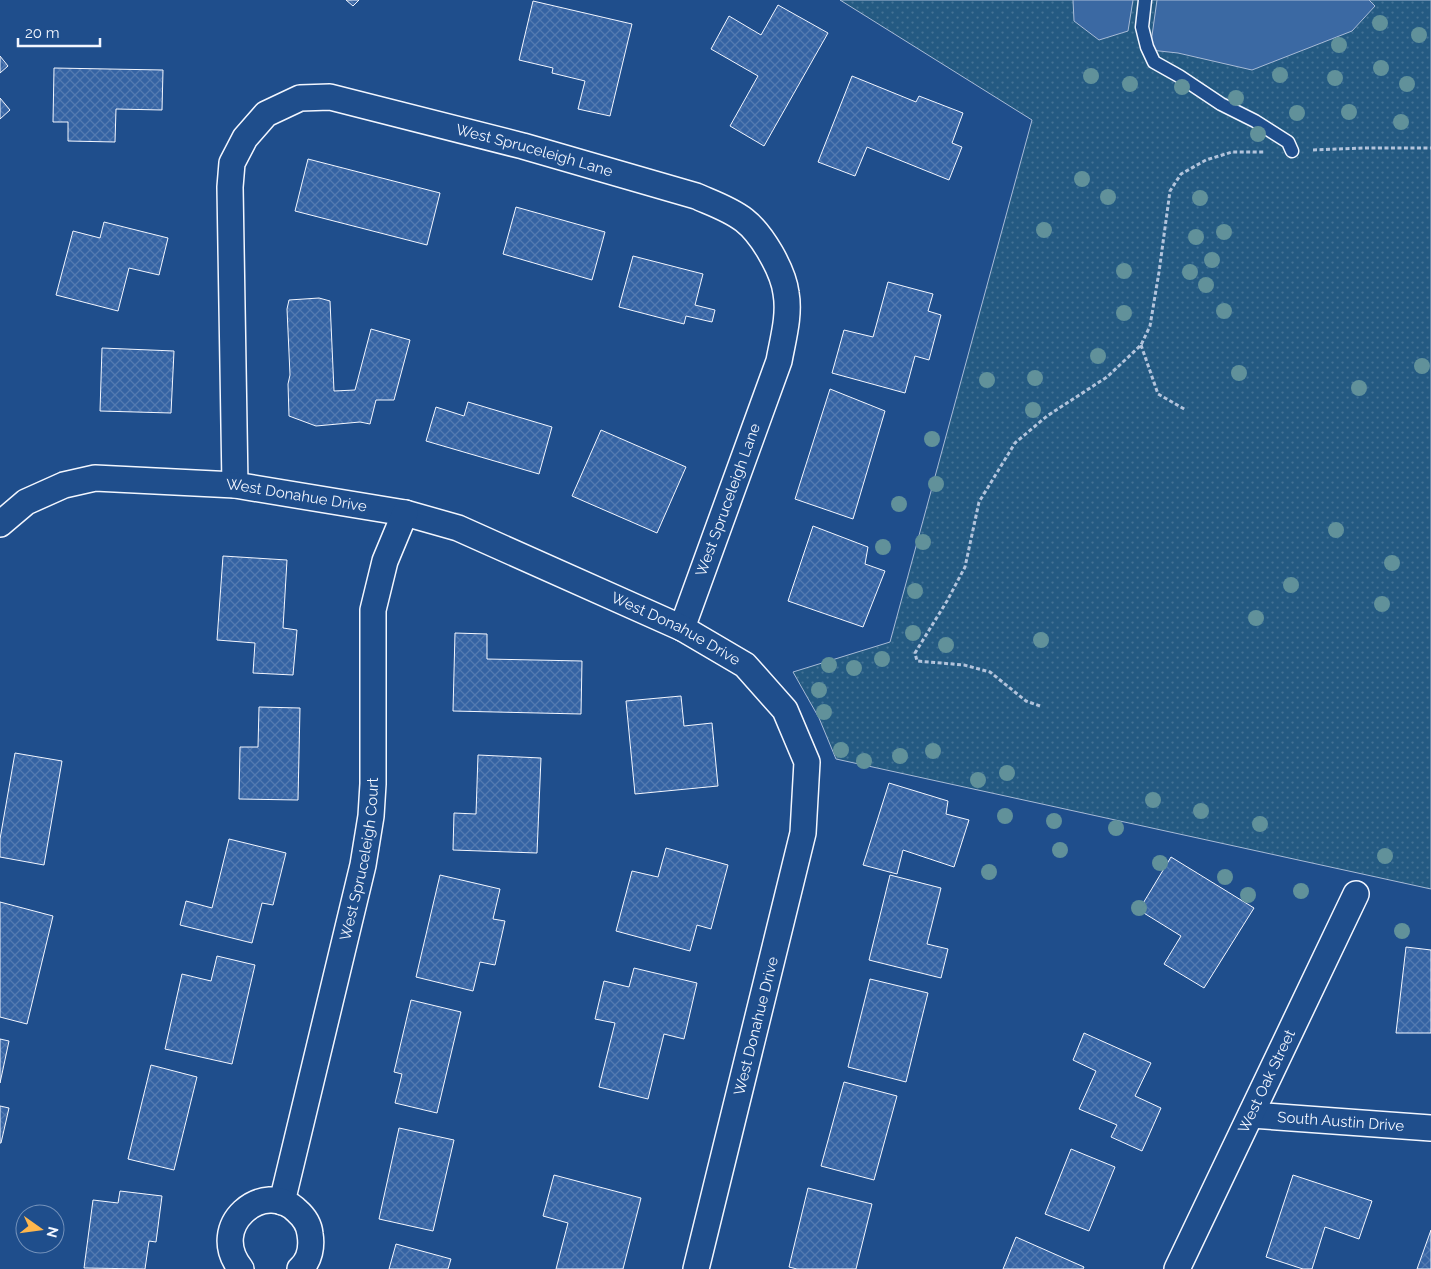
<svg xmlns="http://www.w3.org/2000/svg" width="1431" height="1269" font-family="Raleway,sans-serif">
  <defs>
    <pattern id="grass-dots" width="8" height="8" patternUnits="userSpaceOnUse" patternTransform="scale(1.25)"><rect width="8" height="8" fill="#245a82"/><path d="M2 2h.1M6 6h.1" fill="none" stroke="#447295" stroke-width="1.8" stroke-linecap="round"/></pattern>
    <pattern id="building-cross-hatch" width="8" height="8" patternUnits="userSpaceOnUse" patternTransform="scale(1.25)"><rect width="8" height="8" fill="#3563a3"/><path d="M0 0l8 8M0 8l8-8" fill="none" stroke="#537ab1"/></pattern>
  </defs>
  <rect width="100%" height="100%" fill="#1f4e8c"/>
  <!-- grass -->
  <path fill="url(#grass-dots)" stroke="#a8bbd7" d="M840 0H1431V889L836 759 819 718 793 672 890 642 1032 120Z"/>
  <!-- water -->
  <path fill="#3b69a3" stroke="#a8bbd7" d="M1073 0H1133L1128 31 1099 40 1074 21Z
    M1157 0H1369L1375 6 1352 31 1252 70 1178 53 1150 50Z"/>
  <!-- building -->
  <path fill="url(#building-cross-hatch)" stroke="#f2f6ff" d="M346 0H359L353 6Z
    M533 1 632 24 610 116 578 109 585 81 552 73 553 68 519 60Z
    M778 5 828 33 764 146 730 126 758 76 711 49 729 16 761 35Z
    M0 56 8 66 0 73Z
    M54 68 163 70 162 110 116 109 115 142 68 141V122H53Z
    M852 76 916 102 919 96 963 113 952 143 962 147 949 180 867 147 855 176 818 162Z
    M0 98 10 110 0 119Z
    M308 159 440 193 427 245 295 211Z
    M516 207 605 232 592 280 503 254Z
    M104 222 168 238 159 275 129 268 118 311 56 295 73 231 100 238Z
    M633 256 703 274 695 305 715 310 712 322 686 316 684 324 619 307Z
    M888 282 933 294 928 311 941 315 929 360 915 356 905 393 832 373 844 330 873 337Z
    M319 298 330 301 334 391 355 390 371 329 410 340 394 400H376L370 424 360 422 316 426 289 416 288 384 290 375 287 309 289 300Z
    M102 348 174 351 171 413 100 411Z
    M830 389 885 411 853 519 795 499Z
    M468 402 552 427 539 474 426 441 436 407 464 416Z
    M601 430 686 467 657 533 572 496Z
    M813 526 868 547 865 564 885 571 863 627 788 601Z
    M223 556 287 560 283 628 297 630 293 675 253 673 255 643 217 640Z
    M455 633 487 634V659L582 661 581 714 453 711Z
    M681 696 684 726 712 723 718 786 635 794 626 701Z
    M259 707 300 708 298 800 239 799 240 747H258Z
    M15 753 62 761 44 865 0 857V839Z
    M478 755 541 758 537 853 453 850 454 813 476 814Z
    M889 783 948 801 946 814 969 820 954 867 903 850 897 874 863 865Z
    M229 839 286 853 273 905 262 903 252 943 180 925 186 901 212 908Z
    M666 848 728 865 711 929 697 925 690 951 616 931 632 871 658 877Z
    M1171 857 1254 908 1204 988 1164 964 1181 936 1139 910Z
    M440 875 500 889 493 919 505 921 495 965 480 962 473 991 416 977Z
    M890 875 941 888 927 944 948 949 941 978 869 960Z
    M0 902 53 916 27 1024 0 1017Z
    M1406 947 1431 950V1033H1396Z
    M217 956 255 965 232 1064 165 1049 182 974 211 981Z
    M634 968 697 983 684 1039 664 1034 648 1099 599 1087 615 1023 595 1019 604 981 629 987Z
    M870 979 928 993 906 1082 848 1067Z
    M411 1000 461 1012 437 1113 395 1103 402 1074 394 1072Z
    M1084 1033 1151 1063 1135 1096 1161 1108 1142 1151 1111 1137 1117 1125 1079 1109 1096 1071 1073 1060Z
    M0 1039 9 1041 0 1083Z
    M151 1065 197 1077 174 1170 128 1159Z
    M844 1082 897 1096 874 1180 821 1166Z
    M0 1106 9 1108 1 1143H0Z
    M399 1128 454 1140 433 1231 379 1219Z
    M1071 1149 1115 1167 1089 1231 1045 1214Z
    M554 1175 641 1198 623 1269H556L568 1223 543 1216Z
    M1293 1175 1372 1201 1359 1239 1325 1227 1312 1269H1303L1266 1257Z
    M808 1188 872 1204 856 1269H797L789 1267Z
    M120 1191 162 1196 156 1242 149 1241 145 1269 84 1268 93 1200 118 1203Z
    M1431 1230V1269H1417Z
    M1016 1237 1084 1267 1083 1269H1003Z
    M396 1244 451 1259 448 1269H389Z"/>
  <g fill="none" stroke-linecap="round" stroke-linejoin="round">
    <defs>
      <path id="service" d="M1145 0 1142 27 1147 47 1154 62 1179 76 1221 104 1255 121 1288 142 1292 151"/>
      <g id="minor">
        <path id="s1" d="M235 485 230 187 232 163 245 138 266 114 300 98 330 97 523 146 696 196C712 203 730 209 744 220 762 234 783 270 786 293 790 315 783 339 779 361L682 628"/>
        <path id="s2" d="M0 524 26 502 64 485 95 478 235 485 405 513 458 528 682 628 745 665 785 710 807 762 803 833 696 1269"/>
        <path id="s3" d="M1251 1115 1431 1128"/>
        <path id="s4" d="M282 1202 363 865 371 816 373 784V610L385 561 405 513"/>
        <path d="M241 1269C206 1226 264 1178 297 1211 304 1217 309 1224 310 1234 312 1246 310 1260 300 1269"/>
        <path id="s5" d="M1177 1269 1356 894"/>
      </g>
    </defs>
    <!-- service casing -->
    <use href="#service" stroke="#f2f6ff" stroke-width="15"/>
    <!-- minor casing -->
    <use href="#minor" stroke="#f2f6ff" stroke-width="28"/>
    <!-- path -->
    <path stroke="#b3c4dc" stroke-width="3" stroke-dasharray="4 2.5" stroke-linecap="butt" d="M1313 150 1364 148H1431
      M1141 345 1158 394 1186 410
      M1040 706 1026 701 990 672 964 665 917 661 915 653 947 601 965 567 979 502 1015 443 1047 416 1107 377 1141 345 1150 326 1159 272 1170 191 1181 174 1206 160 1232 152H1264"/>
    <!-- service -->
    <use href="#service" stroke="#1f4e8c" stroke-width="12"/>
    <!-- minor -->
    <use href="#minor" stroke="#1f4e8c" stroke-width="25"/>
  </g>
  <!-- trees -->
  <g fill="#61919a">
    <circle cx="1380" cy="23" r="8"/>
    <circle cx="1419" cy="35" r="8"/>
    <circle cx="1339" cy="45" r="8"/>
    <circle cx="1381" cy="68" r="8"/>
    <circle cx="1280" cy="75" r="8"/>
    <circle cx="1091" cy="76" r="8"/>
    <circle cx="1335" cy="78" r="8"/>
    <circle cx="1130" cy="84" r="8"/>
    <circle cx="1407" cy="84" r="8"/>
    <circle cx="1182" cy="87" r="8"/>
    <circle cx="1236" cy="98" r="8"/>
    <circle cx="1349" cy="112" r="8"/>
    <circle cx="1297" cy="113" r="8"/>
    <circle cx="1401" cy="122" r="8"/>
    <circle cx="1258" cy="134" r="8"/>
    <circle cx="1082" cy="179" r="8"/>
    <circle cx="1108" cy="197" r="8"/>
    <circle cx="1200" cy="198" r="8"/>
    <circle cx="1044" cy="230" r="8"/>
    <circle cx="1224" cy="232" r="8"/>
    <circle cx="1196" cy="237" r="8"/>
    <circle cx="1212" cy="260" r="8"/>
    <circle cx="1124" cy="271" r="8"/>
    <circle cx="1190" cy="272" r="8"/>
    <circle cx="1206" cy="285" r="8"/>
    <circle cx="1224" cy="311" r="8"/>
    <circle cx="1124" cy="313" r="8"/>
    <circle cx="1098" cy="356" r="8"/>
    <circle cx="1422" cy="366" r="8"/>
    <circle cx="1239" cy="373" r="8"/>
    <circle cx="1035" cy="378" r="8"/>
    <circle cx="987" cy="380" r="8"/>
    <circle cx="1359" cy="388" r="8"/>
    <circle cx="1033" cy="410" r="8"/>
    <circle cx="932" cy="439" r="8"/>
    <circle cx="936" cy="484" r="8"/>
    <circle cx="899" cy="504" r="8"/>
    <circle cx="1336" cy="530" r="8"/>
    <circle cx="923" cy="542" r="8"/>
    <circle cx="883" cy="547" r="8"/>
    <circle cx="1392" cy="563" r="8"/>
    <circle cx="1291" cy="585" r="8"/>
    <circle cx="915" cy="591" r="8"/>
    <circle cx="1382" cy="604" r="8"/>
    <circle cx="1256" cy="618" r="8"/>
    <circle cx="913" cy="633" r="8"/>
    <circle cx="1041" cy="640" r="8"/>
    <circle cx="946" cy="645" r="8"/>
    <circle cx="882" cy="659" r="8"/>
    <circle cx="829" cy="665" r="8"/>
    <circle cx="854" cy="668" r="8"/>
    <circle cx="819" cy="690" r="8"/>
    <circle cx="824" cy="712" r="8"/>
    <circle cx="841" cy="750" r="8"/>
    <circle cx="933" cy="751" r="8"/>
    <circle cx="900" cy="756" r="8"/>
    <circle cx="864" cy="761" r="8"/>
    <circle cx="1007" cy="773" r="8"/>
    <circle cx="978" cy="780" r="8"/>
    <circle cx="1153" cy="800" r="8"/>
    <circle cx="1201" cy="811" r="8"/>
    <circle cx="1005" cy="816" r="8"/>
    <circle cx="1054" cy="821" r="8"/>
    <circle cx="1260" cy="824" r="8"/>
    <circle cx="1116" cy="828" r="8"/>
    <circle cx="1060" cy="850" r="8"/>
    <circle cx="1385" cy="856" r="8"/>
    <circle cx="1160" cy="863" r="8"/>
    <circle cx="989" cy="872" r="8"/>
    <circle cx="1225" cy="877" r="8"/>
    <circle cx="1301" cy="891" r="8"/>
    <circle cx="1248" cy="895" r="8"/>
    <circle cx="1139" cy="908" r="8"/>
    <circle cx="1402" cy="931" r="8"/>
  </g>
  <g text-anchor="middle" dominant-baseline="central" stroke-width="4" stroke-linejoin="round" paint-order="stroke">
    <!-- street labels -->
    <g font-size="15" fill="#f2f6ff" stroke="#1f4e8c">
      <text stroke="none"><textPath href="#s1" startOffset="661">West Spruceleigh Lane</textPath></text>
      <text stroke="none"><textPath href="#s2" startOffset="310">West Donahue Drive</textPath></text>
      <text transform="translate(728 500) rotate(-70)">West Spruceleigh Lane</text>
      <text stroke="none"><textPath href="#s2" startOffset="715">West Donahue Drive</textPath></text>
      <text stroke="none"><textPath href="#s4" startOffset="352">West Spruceleigh Court</textPath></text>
      <text transform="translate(756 1026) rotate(-76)">West Donahue Drive</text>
      <text stroke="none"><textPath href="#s5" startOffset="208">West Oak Street</textPath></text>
      <text stroke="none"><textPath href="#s3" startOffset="90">South Austin Drive</textPath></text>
    </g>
  </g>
  <!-- north arrow -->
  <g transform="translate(40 1229) rotate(104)"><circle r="24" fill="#1f4e8c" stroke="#7391ba"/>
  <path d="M0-4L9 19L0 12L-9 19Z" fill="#ffb74d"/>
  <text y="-8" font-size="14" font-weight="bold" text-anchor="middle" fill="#f2f6ff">N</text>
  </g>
  <!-- scale -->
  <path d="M18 38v8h82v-8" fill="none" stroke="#f2f6ff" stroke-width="2.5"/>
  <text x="25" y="38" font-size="15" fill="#f2f6ff" stroke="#1f4e8c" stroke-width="4" paint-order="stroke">20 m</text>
</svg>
